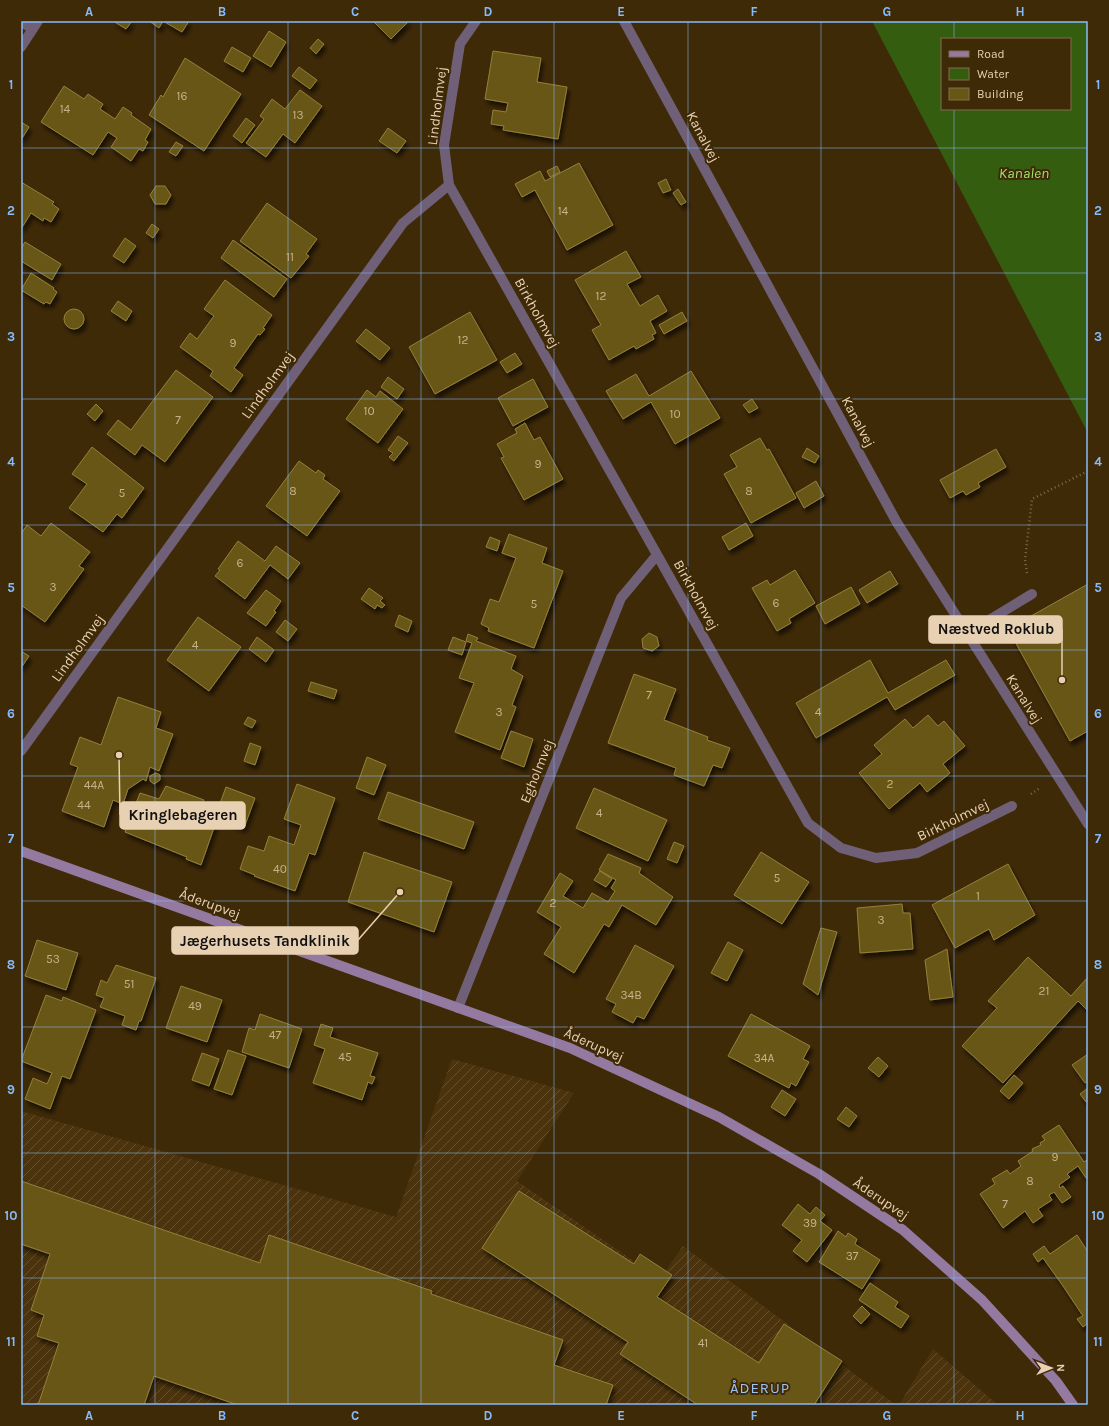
<svg xmlns="http://www.w3.org/2000/svg" width="1109" height="1426" font-family="Karla,sans-serif">
  <defs>
    <pattern id="industrial-furrows" width="10" height="10" patternUnits="userSpaceOnUse"><rect width="10" height="10" fill="#4b330d"/><path d="M-1 1l2-2M0 10L10 0M9 11l2-2" fill="none" stroke="#65502e"/></pattern>
    <filter id="shadow"><feDropShadow dx="2.5" dy="4.5" stdDeviation="2" flood-color="#0009"/></filter>
  </defs>
  <rect width="100%" height="100%" fill="#3f2a08"/>
  <!-- industrial -->
  <path fill="url(#industrial-furrows)" d="M452 1059 574 1093 517 1181 660 1279 683 1246 896 1405H21V1111L396 1217Z
    M933 1349 998 1405H899Z"/>
  <!-- water -->
  <path fill="#355d10" fill-rule="evenodd" d="M872 21H1088V433ZM942 39H1070V109H942Z"/>
  <!-- building -->
  <path fill="#685714" stroke="#948039" filter="url(#shadow)" d="M113 21H132L126 29Z
    M149 21H189L182 32 163 21 159 28Z
    M373 21H409L391 39Z
    M269 31 286 42 271 67 253 56Z
    M318 39 324 44 316 54 310 48Z
    M232 47 251 58 243 72 224 61Z
    M493 51 541 58 537 82 567 87 558 139 503 130 504 126 491 124 493 110 506 112 508 103 485 99Z
    M185 58 241 94 204 151 149 115 161 95 163 97Z
    M299 67 317 80 310 89 292 76Z
    M64 86 84 99 88 94 103 104 100 109 115 119 123 107 132 113 131 115 151 129 145 140 148 142 143 151 139 149 131 161 111 147 117 138 108 132 93 155 41 122Z
    M300 90 322 106 295 143 283 134 266 157 246 143 264 119 260 116 272 99 285 109Z
    M246 118 255 125 242 143 233 136Z
    M21 122 29 127 21 140Z
    M388 128 406 141 397 153 379 141Z
    M176 142 183 146 176 156 169 152Z
    M579 163 613 225 567 250 535 190 522 197 515 184 540 171 545 181Z
    M557 166 560 172 550 177 547 171Z
    M666 179 671 190 663 193 658 183Z
    M21 182 54 202 52 204 59 209 51 222 44 218 43 221 31 213 21 229Z
    M156 186H165L171 195 166 204H155L150 195Z
    M678 189 686 202 681 205 673 193Z
    M267 203 317 239 306 254 309 256 291 278 240 241Z
    M152 224 159 229 153 238 146 233Z
    M125 238 136 246 124 263 113 256Z
    M233 240 287 279 274 297 221 258Z
    M25 242 61 264 52 280 21 261V249Z
    M626 251 641 277 627 284 640 306 658 295 667 311 650 321 656 333 652 335 654 339 636 349 634 346 609 360 592 330 601 325 575 280Z
    M31 273 54 288 53 289 57 292 50 304 46 302 44 304 21 290Z
    M225 280 272 315 263 328 265 329 260 335 258 334 234 368 243 375 231 392 210 376 213 371 180 347 190 333 197 339 214 316 204 309Z
    M118 301 132 311 126 321 111 311Z
    M64 319a10 10 0 1 1 20 0a10 10 0 1 1-20 0Z
    M470 312 497 360 435 394 409 347Z
    M682 312 687 321 664 334 659 325Z
    M366 329 390 348 380 360 356 341Z
    M515 353 522 364 507 373 500 362Z
    M176 370 213 397 165 462 142 445 135 455 107 434 118 420 131 430Z
    M691 371 720 418 675 444 651 402 623 419 606 391 636 374 649 396Z
    M388 377 404 389 397 399 381 387Z
    M533 379 548 407 513 426 498 398Z
    M367 390 376 397 380 391 403 409 378 443 346 419Z
    M752 399 758 408 749 413 743 405Z
    M96 404 103 411 95 421 87 414Z
    M525 423 534 440 540 437 563 479 524 500 501 458 504 457 497 444 517 433 515 429Z
    M398 436 408 443 394 461 389 457 393 453 388 450Z
    M760 438 767 450 769 449 796 498 751 523 724 474 737 467 730 455Z
    M92 447 144 488 122 518 117 514 103 532 69 508 87 484 72 474Z
    M807 448 819 456 815 463 802 457Z
    M996 449 1006 467 978 483 980 487 966 495 963 491 950 498 940 480Z
    M299 461 316 473 318 470 325 475 323 479 340 491 307 536 266 506Z
    M816 481 824 496 804 508 796 493Z
    M51 523 90 552 79 566 84 569 45 622 21 605V534L27 525 41 536Z
    M746 523 753 536 729 550 722 537Z
    M509 534 547 548 542 563 563 571 534 648 488 631 489 628 481 624 490 599 499 602 516 558 502 553Z
    M490 537 500 541 497 551 486 547Z
    M238 541 265 561 276 546 300 563 288 579 270 565 245 599 215 576 220 570 218 569Z
    M795 570 815 603 789 619 791 623 777 631 752 588 767 580 770 585Z
    M890 571 898 584 867 603 859 590Z
    M1088 584V731L1070 741 1008 629Z
    M851 587 860 604 825 624 816 606Z
    M369 588 383 598 380 601 385 605 382 608 377 605 375 609 361 599Z
    M266 590 281 601 274 611 276 612 266 626 247 613Z
    M399 615 412 621 408 632 395 626Z
    M198 617 241 647 209 691 167 660Z
    M285 620 297 629 288 641 276 632Z
    M649 633 657 637 659 646 652 651 643 648 642 639Z
    M468 634 478 638 476 641 516 656 511 669 523 676 512 705 516 707 500 750 455 732 474 683 459 678 472 643 466 641Z
    M257 637 274 650 266 662 249 649Z
    M453 637 466 642 462 655 448 650Z
    M21 651 29 656 21 668Z
    M870 660 888 693 946 660 955 675 895 710 887 697 816 738 796 703Z
    M634 674 676 689 664 720 708 737 707 740 730 748 722 768 713 765 704 786 674 775 676 768 608 743Z
    M311 682 337 690 334 699 308 691Z
    M118 697 161 712 156 728 173 734 159 771 150 767 146 781 143 779 128 789 123 804 113 800 104 827 62 811 78 767 70 764 80 737 101 745Z
    M928 715 938 726 944 721 965 746 943 764 950 773 927 792 920 783 889 809 859 773 882 754 874 745 905 719 913 728Z
    M248 717 256 721 252 728 244 724Z
    M511 731 533 739 524 767 501 758Z
    M250 743 261 747 255 765 244 761Z
    M367 757 386 765 374 795 356 788Z
    M156 773 160 775V780L154 784 150 781V776Z
    M297 784 335 798 315 855 309 853 295 891 254 876 255 875 240 869 248 846 264 851 269 836 294 845 301 825 284 819Z
    M166 786 204 800 199 812 217 819 201 865 186 859 187 857 125 832 140 793 159 799Z
    M226 787 255 798 244 828 215 817Z
    M594 788 667 820 648 861 576 828Z
    M388 792 474 822 464 849 378 819Z
    M674 842 684 846 677 863 667 859Z
    M364 852 452 882 434 932 348 902Z
    M761 852 809 882 782 924 734 895Z
    M608 854 641 868 639 873 673 897 656 925 622 905 609 927 604 924 574 973 544 954 561 927 537 912 560 873 573 881 563 896 583 908 592 893 608 902 615 891 611 888 616 880 599 870Z
    M1008 864 1035 915 994 940 989 929 955 948 932 905Z
    M600 871 612 879 606 887 594 880Z
    M902 904 903 913H910L913 949 860 953 857 908Z
    M821 928 837 932 818 995 803 984Z
    M37 940 78 953 66 990 25 976Z
    M728 942 743 950 727 981 711 973Z
    M635 945 674 966 644 1019 637 1016 633 1023 612 1012 616 1004 606 999Z
    M947 949 953 997 930 1000 925 960Z
    M1028 957 1071 996 1088 977V1011L1078 1001 1003 1083 962 1046 997 1008 988 1001Z
    M116 965 156 978 141 1021H139L136 1030 122 1025 125 1016 100 1007 104 998 96 995 101 980 107 983Z
    M181 986 222 1000 207 1042 166 1028Z
    M46 995 62 1001 63 997 96 1010 70 1079 62 1076 50 1109 25 1099 33 1078 47 1084 52 1073 21 1061Z
    M260 1014 302 1029 289 1068 242 1052 249 1028 255 1030Z
    M751 1014 810 1046 803 1059 809 1062 796 1086 791 1083 789 1088 728 1056Z
    M321 1024 333 1028 330 1037 378 1053 370 1076 375 1077 372 1084 368 1082 362 1100 313 1083 325 1049 314 1045Z
    M228 1050 246 1056 232 1095 214 1089Z
    M202 1053 219 1059 209 1086 192 1080Z
    M1088 1054V1081L1085 1083 1072 1065Z
    M878 1057 888 1066 879 1077 868 1068Z
    M1014 1075 1023 1083 1009 1099 1000 1091Z
    M1088 1088V1101L1086 1102 1080 1094Z
    M782 1090 796 1099 785 1116 771 1107Z
    M846 1107 857 1116 849 1127 837 1119Z
    M1059 1125 1084 1162 1087 1160 1088 1161V1177L1086 1178 1078 1166 1067 1174 1070 1177 1059 1185 1060 1188 1063 1186 1071 1197 1062 1203 1054 1192 1049 1195 1052 1200 1038 1209 1043 1216 1033 1223 1025 1211 1003 1228 980 1194 995 1184 992 1179 1007 1170 1010 1174 1021 1166 1018 1161 1033 1151 1032 1149 1041 1145 1040 1143 1045 1140 1042 1136Z
    M21 1181 260 1263 269 1235 432 1291 431 1294 563 1340 554 1365 613 1385 606 1405H238L154 1376 144 1405H38L59 1343 37 1336 44 1315 31 1310 50 1254 21 1244Z
    M519 1191 634 1264 640 1254 672 1275 657 1297 759 1363 784 1324 842 1361 814 1405H698L620 1354 628 1342 482 1248Z
    M798 1204 810 1214 816 1207 825 1215 820 1221 832 1230 807 1262 793 1251 802 1240 782 1225Z
    M838 1231 846 1237 848 1233 857 1239 855 1244 880 1260 862 1289 819 1262Z
    M1077 1235 1088 1252V1323L1083 1327 1077 1319 1083 1316 1063 1286 1043 1258 1038 1262 1033 1254 1044 1246 1050 1254Z
    M870 1283 898 1302 895 1307 909 1316 901 1328 859 1300Z
    M862 1306 870 1314 861 1324 853 1316Z"/>
  <g fill="none" stroke-linecap="round" stroke-linejoin="round">
    <!-- path -->
    <path stroke="#7f6948" stroke-width="2.5" stroke-dasharray="1 3" stroke-linecap="butt" d="M1027 573 1025 560 1032 499 1088 471
      M1031 794 1040 788"/>
    <!-- lane -->
    <path stroke="#6f6078" stroke-width="10" d="M966 634 1032 594"/>
    <!-- street -->
    <path stroke="#6f6078" stroke-width="10" d="M624 21 896 521 1088 824
      M21 22 33 29
      M21 47 38 21
      M449 185 808 823 841 848 876 858 917 853 1012 806
      M21 751 403 223 449 185 444 145 460 44 476 21
      M458 1008 621 598 657 555"/>
    <!-- secondary -->
    <path stroke="#947aa1" stroke-width="10" d="M21 851 570 1048 719 1117 819 1174 903 1230 982 1300 1056 1381 1073 1405"/>
  </g>
  <!-- grid -->
  <path fill="none" stroke="#86bbfb" stroke-width="1" stroke-opacity="0.55" d="M155 21V1405M288 21V1405M421 21V1405M554 21V1405M688 21V1405M821 21V1405M954 21V39M954 109V1405M21 148H1088M21 273H1088M21 399H1088M21 525H1088M21 650H1088M21 776H1088M21 901H1088M21 1027H1088M21 1153H1088M21 1278H1088"/>
  <g text-anchor="middle" dominant-baseline="central" stroke-width="4" stroke-linejoin="round" paint-order="stroke">
    <!-- number labels -->
    <g font-size="12" fill="#c8b28b">
      <text x="182" y="96">16</text>
      <text x="65" y="109">14</text>
      <text x="298" y="115">13</text>
      <text x="563" y="211">14</text>
      <text x="290" y="257">11</text>
      <text x="601" y="296">12</text>
      <text x="463" y="340">12</text>
      <text x="233" y="343">9</text>
      <text x="369" y="411">10</text>
      <text x="675" y="414">10</text>
      <text x="178" y="420">7</text>
      <text x="538" y="464">9</text>
      <text x="293" y="491">8</text>
      <text x="749" y="491">8</text>
      <text x="122" y="493">5</text>
      <text x="240" y="563">6</text>
      <text x="53" y="587">3</text>
      <text x="776" y="603">6</text>
      <text x="534" y="604">5</text>
      <text x="195" y="645">4</text>
      <text x="649" y="695">7</text>
      <text x="499" y="712">3</text>
      <text x="818" y="712">4</text>
      <text x="890" y="784">2</text>
      <text x="94" y="785">44A</text>
      <text x="84" y="805">44</text>
      <text x="599" y="813">4</text>
      <text x="280" y="869">40</text>
      <text x="777" y="878">5</text>
      <text x="978" y="896">1</text>
      <text x="553" y="903">2</text>
      <text x="881" y="920">3</text>
      <text x="53" y="959">53</text>
      <text x="129" y="984">51</text>
      <text x="1044" y="991">21</text>
      <text x="631" y="995">34B</text>
      <text x="195" y="1006">49</text>
      <text x="275" y="1035">47</text>
      <text x="345" y="1057">45</text>
      <text x="764" y="1058">34A</text>
      <text x="1055" y="1157">9</text>
      <text x="1030" y="1181">8</text>
      <text x="1005" y="1204">7</text>
      <text x="810" y="1223">39</text>
      <text x="852" y="1256">37</text>
      <text x="703" y="1343">41</text>
    </g>
    <!-- street labels -->
    <g font-size="14" fill="#e8d1b3" stroke="#3f2a08">
      <text transform="translate(437 106) rotate(-83)">Lindholmvej</text>
      <text transform="translate(703 137) rotate(62)">Kanalvej</text>
      <text transform="translate(537 313) rotate(61)">Birkholmvej</text>
      <text transform="translate(268 385) rotate(-54)">Lindholmvej</text>
      <text transform="translate(858 422) rotate(62)">Kanalvej</text>
      <text transform="translate(696 595) rotate(61)">Birkholmvej</text>
      <text transform="translate(78 648) rotate(-54)">Lindholmvej</text>
      <text transform="translate(1024 699) rotate(58)">Kanalvej</text>
      <text transform="translate(537 771) rotate(-68)">Egholmvej</text>
      <text transform="translate(953 820) rotate(-26)">Birkholmvej</text>
      <text transform="translate(210 904) rotate(20)">Åderupvej</text>
      <text transform="translate(594 1045) rotate(24)">Åderupvej</text>
      <text transform="translate(881 1199) rotate(34)">Åderupvej</text>
    </g>
    <!-- water labels -->
    <g font-size="15" font-style="italic" fill="#9de569" stroke="#3f2a08">
      <text x="1024" y="173">Kanalen</text>
    </g>
    <!-- neighbourhood labels -->
    <g font-size="15" letter-spacing="1" fill="#9cc3f3" stroke="#3f2a08">
      <text x="760" y="1388">ÅDERUP</text>
    </g>
  </g>
  <!-- callouts -->
  <path fill="none" stroke="#e8d1b3" stroke-width="1.5" d="M1062 680L1062 629M119 755L120 815M400 892L358 940"/>
  <g fill="#e8d1b3" stroke="#3f2a08" stroke-width="1.5">
    <circle cx="1062" cy="680" r="4"/>
    <circle cx="119" cy="755" r="4"/>
    <circle cx="400" cy="892" r="4"/>
  </g>
  <g fill="#e8d1b3" stroke="#e8d1b3" stroke-width="1.5">
    <rect x="929" y="616" width="133" height="27" rx="4"/>
    <rect x="120" y="802" width="125" height="27" rx="4"/>
    <rect x="172" y="927" width="186" height="27" rx="4"/>
  </g>
  <g font-size="15" text-anchor="middle" font-weight="bold" fill="#111">
    <text x="996" y="634">Næstved Roklub</text>
    <text x="183" y="820">Kringlebageren</text>
    <text x="265" y="946">Jægerhusets Tandklinik</text>
  </g>
  <!-- border -->
  <rect width="1109" height="1426" fill="none" stroke="#3f2a08" stroke-width="44"/>
  <!-- legend -->
  <rect x="941" y="38" width="130" height="72" fill="#3f2a08" stroke="#836d4c"/>
  <rect x="949" y="51" width="20" height="6" fill="#947aa1" stroke="#836d4c"/>
  <text x="977" y="58" font-size="12" fill="#e8d1b3">Road</text>
  <rect x="949" y="68" width="20" height="12" fill="#355d10" stroke="#836d4c"/>
  <text x="977" y="78" font-size="12" fill="#e8d1b3">Water</text>
  <rect x="949" y="88" width="20" height="12" fill="#685714" stroke="#836d4c"/>
  <text x="977" y="98" font-size="12" fill="#e8d1b3">Building</text>
  <!-- north arrow -->
  <g transform="translate(1051 1368) rotate(89)" stroke="#3f2a08" stroke-width="3" paint-order="stroke">
  <path d="M0-3L7 15L0 10L-7 15Z" fill="#e8d1b3"/>
  <text y="-6" font-size="11" font-weight="bold" text-anchor="middle" fill="#e8d1b3">N</text>
  </g>
  <rect x="22" y="22" width="1065" height="1382" fill="none" stroke="#86bbfb" stroke-width="1.5"/>
  <g font-size="13" text-anchor="middle" font-weight="bold" fill="#86bbfb">
    <text x="89" y="16">A</text>
    <text x="222" y="16">B</text>
    <text x="355" y="16">C</text>
    <text x="488" y="16">D</text>
    <text x="621" y="16">E</text>
    <text x="754" y="16">F</text>
    <text x="887" y="16">G</text>
    <text x="1020" y="16">H</text>
    <text x="11" y="89">1</text>
    <text x="1098" y="89">1</text>
    <text x="11" y="215">2</text>
    <text x="1098" y="215">2</text>
    <text x="11" y="341">3</text>
    <text x="1098" y="341">3</text>
    <text x="11" y="466">4</text>
    <text x="1098" y="466">4</text>
    <text x="11" y="592">5</text>
    <text x="1098" y="592">5</text>
    <text x="11" y="718">6</text>
    <text x="1098" y="718">6</text>
    <text x="11" y="843">7</text>
    <text x="1098" y="843">7</text>
    <text x="11" y="969">8</text>
    <text x="1098" y="969">8</text>
    <text x="11" y="1094">9</text>
    <text x="1098" y="1094">9</text>
    <text x="11" y="1220">10</text>
    <text x="1098" y="1220">10</text>
    <text x="11" y="1346">11</text>
    <text x="1098" y="1346">11</text>
    <text x="89" y="1420">A</text>
    <text x="222" y="1420">B</text>
    <text x="355" y="1420">C</text>
    <text x="488" y="1420">D</text>
    <text x="621" y="1420">E</text>
    <text x="754" y="1420">F</text>
    <text x="887" y="1420">G</text>
    <text x="1020" y="1420">H</text>
  </g>
</svg>
